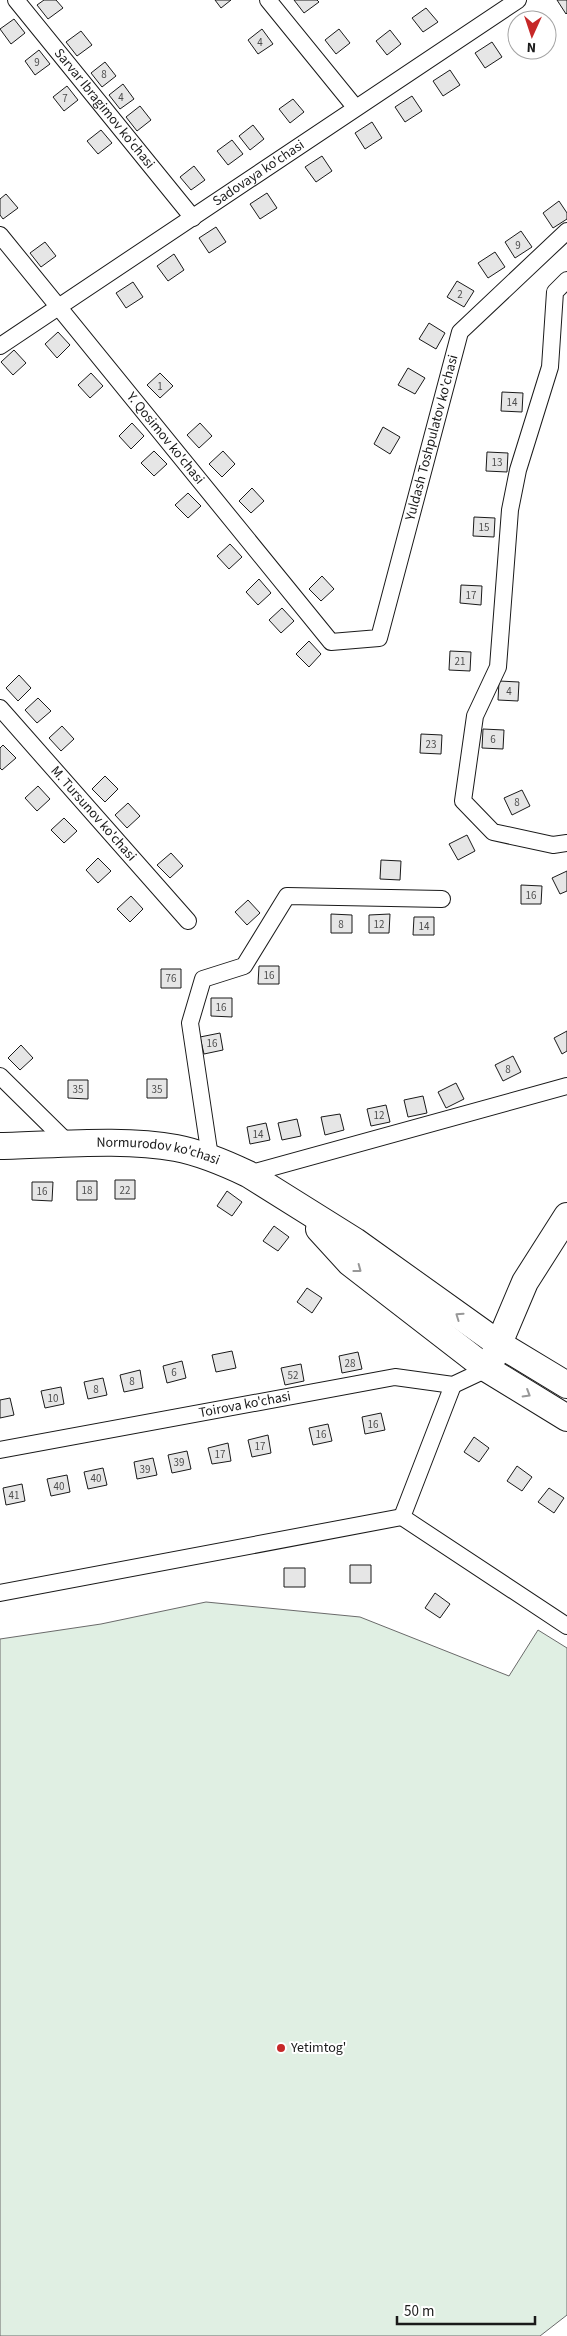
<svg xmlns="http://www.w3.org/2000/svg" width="567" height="2336" font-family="'Source Sans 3',sans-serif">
  <rect width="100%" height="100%" fill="#fff"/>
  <!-- green -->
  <path fill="#e0efe3" stroke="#6a6a6a" d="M206 1602 360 1617 509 1676 538 1630 567 1648V2315L540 2336H0V1639L101 1624Z"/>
  <!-- building -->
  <path fill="#e6e6e6" stroke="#1a1a1a" d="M44 0H56L63 8 48 19 37 5Z
    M215 0H231L221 8Z
    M294 0H317L319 2 304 13Z
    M557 0H567V13L566 14Z
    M426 8 438 22 423 32 412 18Z
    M14 19 25 33 11 44 0 29Z
    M262 29 273 44 258 54 248 40Z
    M339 29 350 43 336 54 325 40Z
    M390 30 401 44 387 55 376 41Z
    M81 31 92 45 77 56 66 42Z
    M492 42 502 57 485 68 475 53Z
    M39 50 50 64 35 75 25 61Z
    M105 62 116 76 102 87 91 73Z
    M450 70 460 85 443 96 433 81Z
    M123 84 134 99 120 109 109 95Z
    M67 86 78 100 64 111 53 97Z
    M412 96 422 111 405 122 395 107Z
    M293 99 304 112 290 123 279 109Z
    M140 106 151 120 137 131 126 117Z
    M372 122 382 138 365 149 355 133Z
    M253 125 264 139 250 150 239 136Z
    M101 130 112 143 98 154 87 141Z
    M232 140 243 154 228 165 217 151Z
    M322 156 332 171 316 182 305 167Z
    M194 166 205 180 191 190 180 177Z
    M267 193 277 208 260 219 250 204Z
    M6 194 18 208 3 219 0 215V199Z
    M559 201 567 213V219L553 228 543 213Z
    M216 227 226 242 209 253 199 238Z
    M521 231 532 247 515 258 505 242Z
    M45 242 56 256 41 267 30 253Z
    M495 252 505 267 488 278 478 263Z
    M174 254 184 270 168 281 157 266Z
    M457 281 474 291 464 307 447 297Z
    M133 282 143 297 126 308 116 293Z
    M429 323 445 333 436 349 419 339Z
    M58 332 70 345 57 358 45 344Z
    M14 350 26 363 13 375 1 362Z
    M408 368 425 378 415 394 398 385Z
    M91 373 103 386 90 398 78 385Z
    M160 373 173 386 160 398 147 385Z
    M502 392 523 393 522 412 501 411Z
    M132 423 144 436 131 449 119 436Z
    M200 423 212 436 199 448 187 435Z
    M383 427 400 437 390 454 374 444Z
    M154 451 167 464 154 476 141 463Z
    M223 451 235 464 222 477 209 464Z
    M487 452 508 453 507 472 486 471Z
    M252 488 264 501 251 513 239 501Z
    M188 493 201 506 188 518 175 505Z
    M474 517 495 518 494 537 473 536Z
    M230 544 242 557 229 569 217 556Z
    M322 576 334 589 321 601 309 589Z
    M259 579 271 593 258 605 246 592Z
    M461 585 482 586 481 605 460 603Z
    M282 608 294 621 281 633 269 620Z
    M309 641 321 654 309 667 296 654Z
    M450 651 471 652 470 671 449 670Z
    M19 675 31 688 18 701 6 688Z
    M499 681 519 682 518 701 498 700Z
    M38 698 51 711 37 723 25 710Z
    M62 726 74 739 61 751 49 738Z
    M483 729 504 730 503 749 482 748Z
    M421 734 442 735 441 754 420 753Z
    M3 745 16 758 2 770 0 768V748Z
    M105 776 118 789 105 802 92 789Z
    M38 786 50 799 37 811 25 798Z
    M522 790 530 806 512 815 504 798Z
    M128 803 140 816 127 828 115 815Z
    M64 818 77 831 64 843 51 830Z
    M467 835 475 851 458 860 449 844Z
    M171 853 183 866 170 878 157 865Z
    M98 858 111 871 98 883 86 870Z
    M381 860 401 861 400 880 380 879Z
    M567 871V891L560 894 552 878Z
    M521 885 542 886 541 904H521Z
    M131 896 143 909 130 922 117 909Z
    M248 900 260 913 247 925 235 912Z
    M331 914 352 915V933H331Z
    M390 914 389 933H369V915Z
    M414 917H434V935H413Z
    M259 966H279V984H258Z
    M161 969H181V988H161Z
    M211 998H232V1017L211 1016Z
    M567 1031V1051L562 1054 554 1038Z
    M220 1033 223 1050 204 1054 200 1037Z
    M21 1045 33 1058 20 1070 8 1058Z
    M513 1056 521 1072 503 1081 495 1065Z
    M147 1079H167V1098H147Z
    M68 1080H88V1099L68 1098Z
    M456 1083 464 1099 446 1108 438 1092Z
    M423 1096 427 1113 408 1117 404 1100Z
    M386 1105 390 1122 371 1126 367 1109Z
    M340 1114 344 1130 325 1135 321 1117Z
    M297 1119 301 1136 282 1140 278 1123Z
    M266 1123 270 1140 250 1144 247 1127Z
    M115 1180H135V1199H115Z
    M77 1181H97V1200H77Z
    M32 1182H53L52 1201 32 1200Z
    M227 1191 242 1202 232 1216 217 1206Z
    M274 1226 289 1237 278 1251 263 1241Z
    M307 1288 322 1298 312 1313 297 1302Z
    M232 1351 236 1368 216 1372 212 1355Z
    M358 1352 362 1369 342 1373 339 1356Z
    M182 1361 186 1378 167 1383 163 1366Z
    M301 1364 304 1381 285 1385 281 1368Z
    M140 1370 143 1388 124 1392 120 1375Z
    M103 1378 107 1395 88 1399 84 1382Z
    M61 1387 64 1404 45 1408 41 1391Z
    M10 1398 14 1415 0 1418V1400Z
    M381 1413 385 1430 365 1434 362 1417Z
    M328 1424 332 1441 313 1445 309 1428Z
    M268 1435 271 1453 252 1457 248 1440Z
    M474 1437 489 1448 479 1462 464 1452Z
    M228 1443 231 1461 212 1464 208 1448Z
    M187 1451 191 1469 172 1473 168 1455Z
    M153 1458 157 1475 137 1479 134 1462Z
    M517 1466 532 1477 522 1491 507 1481Z
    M103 1468 107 1485 88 1489 84 1472Z
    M67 1475 70 1492 51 1496 47 1479Z
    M22 1484 25 1501 6 1505 3 1488Z
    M549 1488 564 1498 554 1513 538 1502Z
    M350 1565H371V1583H350Z
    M284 1568H305V1587H284Z
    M435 1593 450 1604 440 1618 425 1608Z"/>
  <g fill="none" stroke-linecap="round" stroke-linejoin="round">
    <defs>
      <g id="minor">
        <path id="s1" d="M16 0 193 218"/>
        <path d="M268 0 355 107"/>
        <path id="s2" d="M0 235 331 642 379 638 460 332 567 231"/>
        <path d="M567 280 555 292 550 367 518 470 510 510 498 667 475 716 463 801 493 832 553 845 567 843"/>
        <path id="s3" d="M0 346 518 0"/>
        <path id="s4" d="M0 708 188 921"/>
        <path d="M0 1076 69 1144"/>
        <path d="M210 1157 190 1023 203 979 244 966 287 896 442 899"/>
        <path d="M248 1174 567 1086"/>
        <path d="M453 1385 402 1517 567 1626"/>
        <path id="s5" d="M0 1450 395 1377 453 1385 487 1369"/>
        <path d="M0 1593 402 1517"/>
      </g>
      <g id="primary">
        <path id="s6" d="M0 1146C54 1145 124 1138 176 1148 202 1153 225 1163 248 1174L355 1241 499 1344 567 1385"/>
        <path d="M319 1229 350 1263 487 1369 567 1418"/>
        <path d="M492 1360 525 1282 567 1216"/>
      </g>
    </defs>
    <!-- minor casing -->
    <use href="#minor" stroke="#1a1a1a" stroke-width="18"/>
    <!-- primary casing -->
    <use href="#primary" stroke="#1a1a1a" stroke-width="28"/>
    <!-- minor -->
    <use href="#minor" stroke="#fff" stroke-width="16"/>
    <!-- primary -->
    <use href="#primary" stroke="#fff" stroke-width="26"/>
  </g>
  <!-- one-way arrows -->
  <defs><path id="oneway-chevron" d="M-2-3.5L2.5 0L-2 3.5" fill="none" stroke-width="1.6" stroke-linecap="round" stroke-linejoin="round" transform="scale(1.25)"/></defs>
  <g stroke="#989898">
    <use href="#oneway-chevron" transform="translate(358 1269) rotate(37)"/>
    <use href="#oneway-chevron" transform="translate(459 1316) rotate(-145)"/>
    <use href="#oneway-chevron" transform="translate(527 1394) rotate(31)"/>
  </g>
  <!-- markers -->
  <circle fill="#c62828" stroke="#fff" stroke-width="2" cx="281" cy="2048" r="5"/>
  <g text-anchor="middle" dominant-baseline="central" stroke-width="4" stroke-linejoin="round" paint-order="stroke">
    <!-- number labels -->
    <g font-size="11" fill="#4d4d4d">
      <text x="260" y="42">4</text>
      <text x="37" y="62">9</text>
      <text x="104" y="74">8</text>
      <text x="121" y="97">4</text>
      <text x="65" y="98">7</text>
      <text x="518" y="245">9</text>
      <text x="460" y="294">2</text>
      <text x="160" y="386">1</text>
      <text x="512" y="402">14</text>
      <text x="497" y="462">13</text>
      <text x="484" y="527">15</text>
      <text x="471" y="595">17</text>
      <text x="460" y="661">21</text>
      <text x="509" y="691">4</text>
      <text x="493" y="739">6</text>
      <text x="431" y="744">23</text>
      <text x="517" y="802">8</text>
      <text x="531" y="895">16</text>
      <text x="341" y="924">8</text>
      <text x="379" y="924">12</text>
      <text x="424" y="926">14</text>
      <text x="269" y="975">16</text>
      <text x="171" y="978">76</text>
      <text x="221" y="1007">16</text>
      <text x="212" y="1043">16</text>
      <text x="508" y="1069">8</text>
      <text x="78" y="1089">35</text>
      <text x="157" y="1089">35</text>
      <text x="379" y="1115">12</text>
      <text x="258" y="1134">14</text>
      <text x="87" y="1190">18</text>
      <text x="125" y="1190">22</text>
      <text x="42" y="1191">16</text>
      <text x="350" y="1363">28</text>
      <text x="174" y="1372">6</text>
      <text x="293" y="1375">52</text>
      <text x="132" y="1381">8</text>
      <text x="96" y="1389">8</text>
      <text x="53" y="1398">10</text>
      <text x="373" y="1424">16</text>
      <text x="321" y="1434">16</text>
      <text x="260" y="1446">17</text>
      <text x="220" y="1454">17</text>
      <text x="179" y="1462">39</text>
      <text x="145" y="1469">39</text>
      <text x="96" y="1478">40</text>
      <text x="59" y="1486">40</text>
      <text x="14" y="1495">41</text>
    </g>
    <!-- street labels -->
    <g font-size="14" fill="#1a1a1a" stroke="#fff">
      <text stroke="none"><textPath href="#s1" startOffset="140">Sarvar Ibragimov ko'chasi</textPath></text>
      <text stroke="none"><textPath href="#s3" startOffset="311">Sadovaya ko'chasi</textPath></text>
      <text stroke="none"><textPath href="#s2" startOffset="780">Yuldash Toshpulatov ko'chasi</textPath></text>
      <text stroke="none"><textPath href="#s2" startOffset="262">Y. Qosimov ko'chasi</textPath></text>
      <text stroke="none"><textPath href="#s4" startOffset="141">M. Tursunov ko'chasi</textPath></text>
      <text stroke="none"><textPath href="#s6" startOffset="159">Normurodov ko'chasi</textPath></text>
      <text stroke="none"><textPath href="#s5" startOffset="249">Toirova ko'chasi</textPath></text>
    </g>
    <!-- poi labels -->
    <g font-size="14" fill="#1a1a1a" stroke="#fff" text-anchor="start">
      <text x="291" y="2048">Yetimtog'</text>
    </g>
  </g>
  <!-- north arrow -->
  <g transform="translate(532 35) rotate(183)"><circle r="24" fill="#ffffff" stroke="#a3a3a3"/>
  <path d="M0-4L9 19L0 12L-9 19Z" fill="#c62828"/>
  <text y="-8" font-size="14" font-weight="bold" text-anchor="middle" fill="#1a1a1a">N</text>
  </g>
  <!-- scale -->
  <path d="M397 2316v8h138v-8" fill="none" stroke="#1a1a1a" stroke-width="2.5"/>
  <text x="404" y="2316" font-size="15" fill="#1a1a1a" stroke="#ffffff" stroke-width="4" paint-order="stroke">50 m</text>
</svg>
